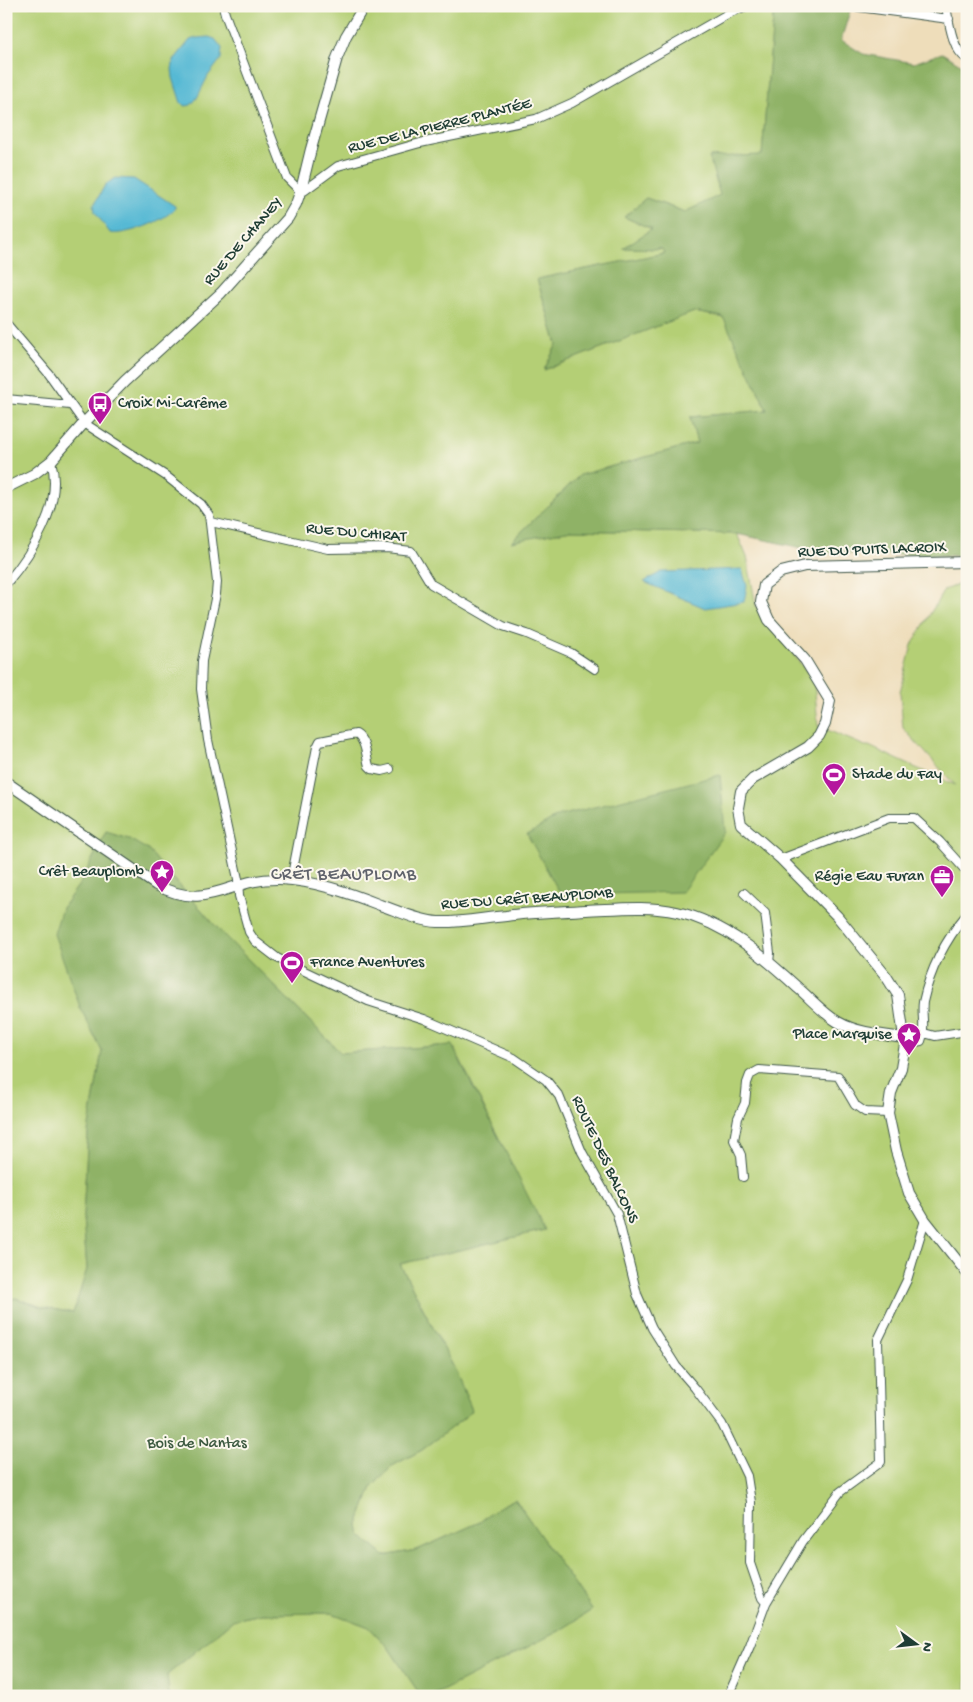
<svg xmlns="http://www.w3.org/2000/svg" width="973" height="1702" font-family="'Gochi Hand',sans-serif">
  <rect width="100%" height="100%" fill="#fbf7ec"/>
  <filter id="ink" filterUnits="userSpaceOnUse"><feTurbulence type="fractalNoise" baseFrequency=".02" numOctaves="2"/><feDisplacementMap in="SourceGraphic" scale="10" xChannelSelector="R" yChannelSelector="G"/><feConvolveMatrix kernelMatrix="1 2 1 2 8 2 1 2 1" color-interpolation-filters="sRGB"/></filter>
  <filter id="wash" filterUnits="userSpaceOnUse"><feTurbulence type="fractalNoise" baseFrequency=".0096" numOctaves="4" result="noise"/><feDisplacementMap in="SourceGraphic" scale="20" xChannelSelector="R" yChannelSelector="G"/><feGaussianBlur stdDeviation="1.12" result="paint"/><feColorMatrix in="noise" values="0 0 0 0 0 0 0 0 0 0 0 0 0 0 0 0 0 1.4 0 .05"/><feComposite in="paint" operator="in"/></filter>
  <g filter="url(#wash)">
    <rect width="100%" height="100%" fill="#eeddba"/>
    <!-- green -->
    <path fill="#b4cf75" stroke="#6a8654" d="M6 6H774L762 156 710 157 721 195 685 212 646 198 624 217 652 229 624 248 662 249 665 253 537 279 557 344 544 370 694 312 724 318 767 410 690 417 697 443 580 475 512 541 571 530 737 534 747 557 756 606 814 681 818 726 865 746H869L905 763 955 785 903 728 900 692 912 645 944 590 967 581V1696H432L559 1631 592 1610 515 1499 497 1508 480 1522 417 1550 384 1556 360 1535 358 1525 372 1487 392 1466 422 1450 464 1418 472 1410 454 1368 400 1264 544 1230 453 1045 341 1053 221 932 148 850 106 832 81 882 62 908 80 1007 102 1051 88 1132 83 1217 87 1269 74 1313 42 1307 16 1298 6 1300Z
      M332 1613 369 1627 388 1647 421 1696H169L167 1675 233 1620 262 1614Z"/>
    <!-- forest -->
    <path fill="#8fb266" stroke="#57784d" d="M774 6H818L850 11 841 40 863 54 914 63 942 53 967 68V556L826 553 737 534 571 530 511 542 580 475 697 443 690 417 767 410 723 317 694 312 544 370 557 344 537 279 664 253 662 249 623 248 652 229 624 217 646 198 685 212 720 195 709 157 762 155Z
      M720 775 725 832 682 892 561 895 527 834 559 816Z
      M106 832 129 839 148 850 221 932 341 1053 452 1045 545 1230 400 1264 454 1368 472 1410 464 1418 422 1450 392 1466 372 1487 358 1525 360 1535 384 1556 417 1550 480 1522 497 1508 515 1499 592 1610 559 1631 432 1696H421L388 1647 369 1627 332 1613 262 1614 233 1620 167 1675 169 1696H6V1300L16 1298 42 1307 73 1313 87 1269 83 1217 88 1132 102 1051 80 1007 54 934 62 908 81 882Z"/>
    <!-- water -->
    <path fill="#56b9d4" stroke="#3a7b84" d="M209 37 215 39 222 48 221 59 208 76 197 98 191 105 186 106 181 103 173 78 172 69 174 60 190 40 196 38Z
      M115 178 134 179 175 206V208C165 221 126 236 110 233L95 212 94 205 105 185Z
      M742 569 747 586 744 602 705 608 644 582 661 572Z"/>
  </g>
  <g filter="url(#ink)">
    <g fill="none" stroke-linecap="round" stroke-linejoin="round">
      <defs>
        <path id="minor" d="M223 6 225 14 287 178 297 188 304 191 338 166 420 143 536 119 572 103 731 12 746 6
          M851 6 949 19
          M946 6C949 22 952 50 967 59
          M6 323 49 374 84 423 166 476 201 504 209 515 217 582 216 594 202 661 201 689 208 740 238 879 239 896 249 932 255 941 277 958 368 1001 424 1019 514 1058 546 1080 559 1096 582 1152 617 1214 637 1294 652 1328 676 1366 695 1388 722 1424 747 1476 751 1502 750 1563 762 1598 766 1603
          M6 399 70 405
          M211 522 328 549 387 548 411 551 431 584 503 626 527 634 571 653 595 669
          M6 584C32 553 64 504 51 461
          M781 859 889 818H914L940 842 967 872
          M291 880 317 747 320 741 356 734C366 740 366 756 369 766L372 769 382 771 390 769
          M744 893 765 913 770 953 769 962
          M924 1033 935 1036 967 1031
          M905 1044 921 1041C926 1028 921 1015 923 1002 930 970 946 939 967 914
          M743 1177 741 1155 734 1140 738 1118 745 1103 747 1083 750 1075 759 1070 838 1076 855 1105 865 1112 888 1113
          M728 1696 750 1646 766 1603 803 1541 840 1492 881 1462 878 1340 907 1280 925 1220"/>
        <path id="tertiary" d="M6 488 34 474 51 461 84 423 125 381 221 293 288 218 296 204 301 190 311 149 337 58 346 36 364 6
          M967 562 805 566 781 572 764 585 761 602 769 620 805 660 830 701 825 724 819 736 808 747 753 779 741 791 738 808 741 824 781 859 837 916 886 976 898 995 905 1044 901 1068 891 1093 888 1113 896 1151 909 1193 925 1220 967 1273
          M6 782 156 885C210 913 229 877 280 879 315 881 347 892 380 905 398 911 419 921 438 922 460 923 483 918 506 916 532 912 559 912 586 910 616 909 647 905 677 912 726 923 763 956 798 988 811 999 823 1013 838 1022 857 1033 883 1035 904 1038"/>
      </defs>
      <!-- minor casing -->
      <use href="#minor" stroke="#3e5548" stroke-width="10"/>
      <!-- tertiary casing -->
      <use href="#tertiary" stroke="#3e5548" stroke-width="12"/>
      <!-- minor -->
      <use href="#minor" stroke="#fff" stroke-width="8"/>
      <!-- tertiary -->
      <use href="#tertiary" stroke="#fff" stroke-width="10"/>
    </g>
  </g>
  <!-- icons -->
  <defs>
    <symbol id="bus-pin" viewBox="-11 -11 22 30"><path d="M0 17L-7.5 6A9.5 9.5 0 1 1 7.5 6Z" fill="#b5179e" stroke="#fbf7ec"/><path d="M-5-6H5V4H4V6H2V4H-2V6H-4V4H-5ZM-3.5-4V0h7V-4ZM-3.5 1.2v1.5H-2V1.2ZM2 1.2v1.5H3.5V1.2Z" fill="#fff"/></symbol>
    <symbol id="stadium-pin" viewBox="-11 -11 22 30"><path d="M0 17L-7.5 6A9.5 9.5 0 1 1 7.5 6Z" fill="#b5179e" stroke="#fbf7ec"/><path d="M0-5a6.5 5 0 1 0 0 10a6.5 5 0 1 0 0-10ZM-3.5-1.8h7v3.6h-7Z" fill="#fff"/></symbol>
    <symbol id="sight-pin" viewBox="-11 -11 22 30"><path d="M0 17L-7.5 6A9.5 9.5 0 1 1 7.5 6Z" fill="#b5179e" stroke="#fbf7ec"/><path d="M0-6L1.8-2.2L6-1.7L2.9 1.2L3.7 5.4L0 3.3L-3.7 5.4L-2.9 1.2L-6-1.7L-1.8-2.2Z" fill="#fff"/></symbol>
    <symbol id="office-pin" viewBox="-11 -11 22 30"><path d="M0 17L-7.5 6A9.5 9.5 0 1 1 7.5 6Z" fill="#b5179e" stroke="#fbf7ec"/><path d="M-6-3h4V-5.5h4V-3h4V5H-6ZM-1-4.5V-3h2v-1.5ZM-6 0V1H6V0Z" fill="#fff"/></symbol>
  </defs>
  <g fill-rule="evenodd">
    <use href="#bus-pin" x="86" y="390" width="28" height="38"/>
    <use href="#stadium-pin" x="820" y="761" width="28" height="38"/>
    <use href="#sight-pin" x="148" y="858" width="28" height="38"/>
    <use href="#office-pin" x="928" y="863" width="28" height="38"/>
    <use href="#stadium-pin" x="278" y="949" width="28" height="38"/>
    <use href="#sight-pin" x="895" y="1021" width="28" height="38"/>
  </g>
  <g text-anchor="middle" dominant-baseline="central" stroke-width="4" stroke-linejoin="round" paint-order="stroke">
    <!-- street labels -->
    <g font-size="16" fill="#1f3d34" stroke="#fbf7ec">
      <text transform="translate(440 127) rotate(-14)">RUE DE LA PIERRE PLANTÉE</text>
      <text transform="translate(244 242) rotate(-49)">RUE DE CHANEY</text>
      <text transform="translate(356 534) rotate(5)">RUE DU CHIRAT</text>
      <text transform="translate(872 551) rotate(-2)">RUE DU PUITS LACROIX</text>
      <text transform="translate(527 900) rotate(-4)">RUE DU CRÊT BEAUPLOMB</text>
      <text transform="translate(604 1160) rotate(65)">ROUTE DES BALCONS</text>
    </g>
    <!-- poi labels -->
    <g font-size="16" fill="#1f3d34" stroke="#fbf7ec" text-anchor="start">
      <text x="118" y="404">Croix Mi-Carême</text>
      <text x="852" y="775">Stade du Fay</text>
      <text x="144" y="872" text-anchor="end">Crêt Beauplomb</text>
      <text x="924" y="877" text-anchor="end">Régie Eau Furan</text>
      <text x="310" y="963">France Aventures</text>
      <text x="892" y="1035" text-anchor="end">Place Marquise</text>
    </g>
    <!-- park labels -->
    <g font-size="16" fill="#3d5a41" stroke="#fbf7ec">
      <text x="197" y="1444">Bois de Nantas</text>
    </g>
    <!-- neighbourhood labels -->
    <g font-size="18" letter-spacing="1" fill="#61646c" stroke="#fbf7ec">
      <text x="344" y="875">CRÊT BEAUPLOMB</text>
    </g>
  </g>
  <!-- margin -->
  <rect width="973" height="1702" fill="none" stroke="#fbf7ec" stroke-width="25"/>
  <!-- north arrow -->
  <g transform="translate(916 1644) rotate(105)" stroke="#fbf7ec" stroke-width="4" paint-order="stroke">
  <path d="M0-4L9 19L0 12L-9 19Z" fill="#1f3d34"/>
  <text y="-8" font-size="14" font-weight="bold" text-anchor="middle" fill="#1f3d34">N</text>
  </g>
</svg>
